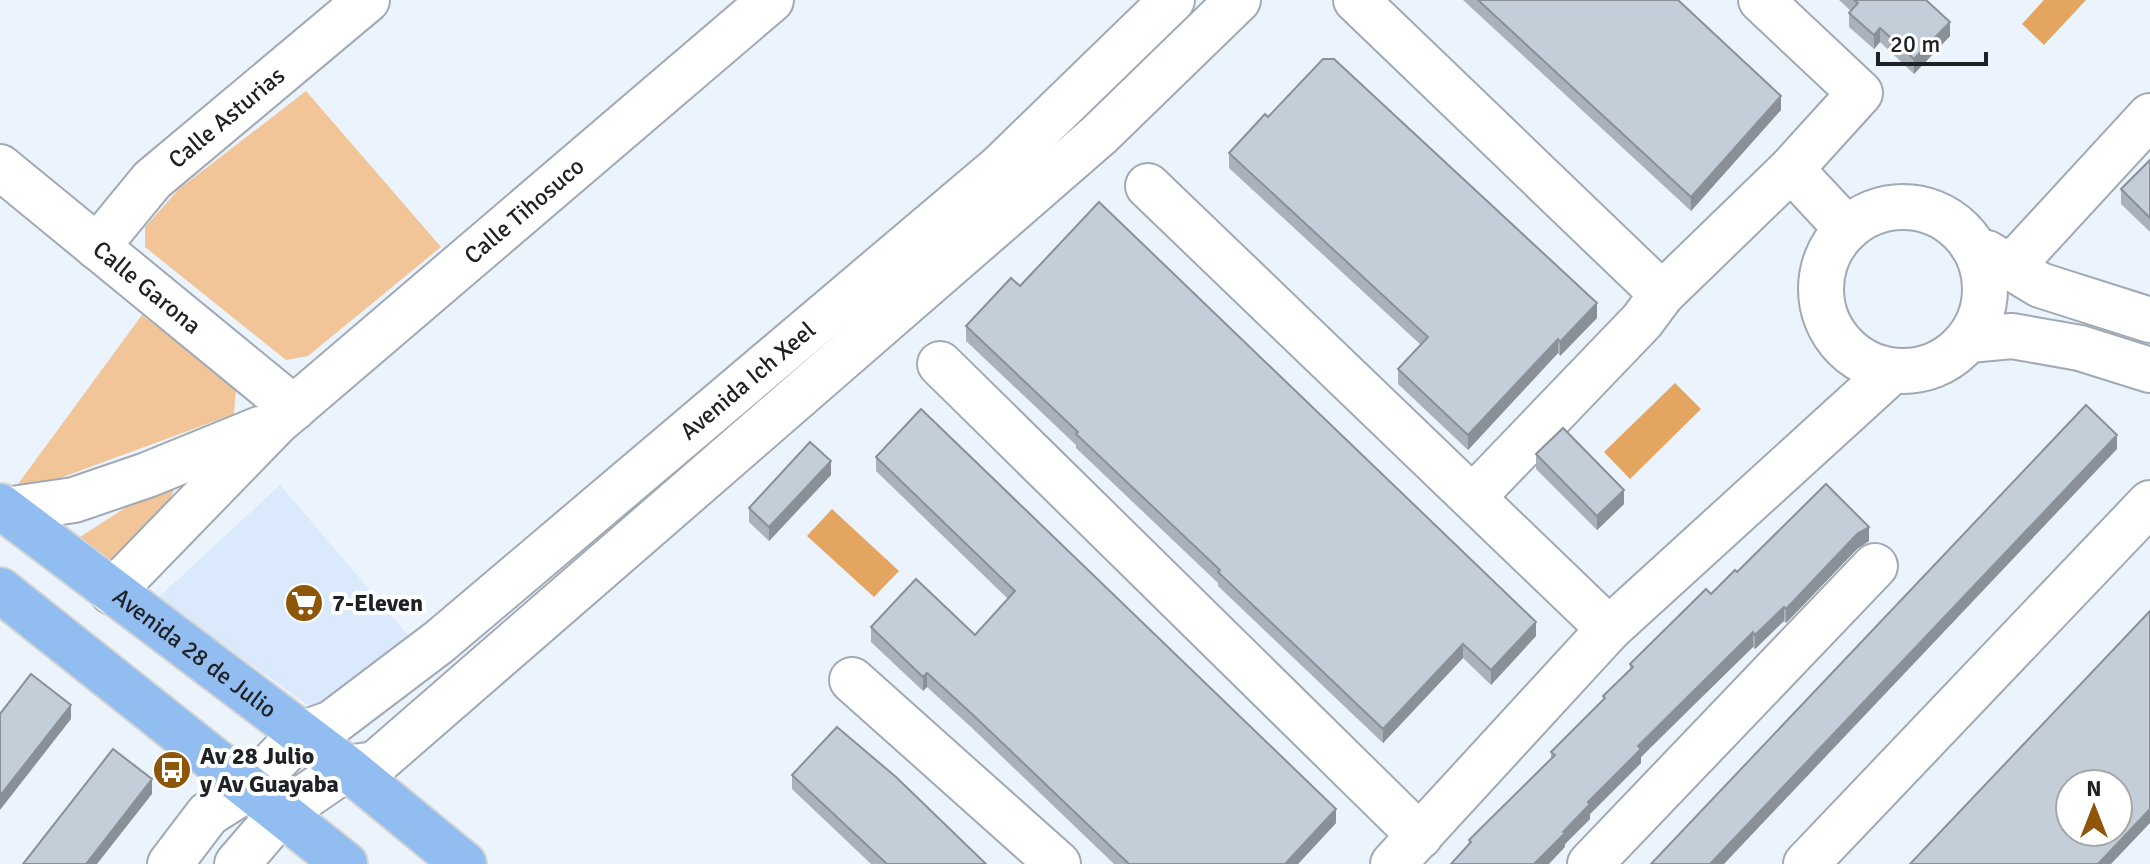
<svg xmlns="http://www.w3.org/2000/svg" width="2150" height="864" font-family="Signika,sans-serif">
  <rect width="100%" height="100%" fill="#ebf3fd"/>
  <!-- built -->
  <path fill="#dbe9fc" d="M280 485 414 642 315 710 158 598Z"/>
  <!-- green -->
  <path fill="#f1c598" d="M306 91 441 247 308 356 286 360 145 247V227L179 189Z
    M142 315 236 388 234 414 33 488 18 484Z
    M176 486 164 511 112 562 80 537 145 495Z"/>
  <!-- water -->
  <path fill="#e4a561" d="M2044 0H2086L2044 45 2022 24Z
    M1675 383 1701 409 1630 479 1604 452Z
    M832 509 899 571 874 597 807 536Z"/>
  <g fill="none" stroke-linecap="round" stroke-linejoin="round">
    <defs>
      <g id="minor">
        <path d="M1356 0 1662 294"/>
        <path id="s1" d="M0 167 294 408"/>
        <path d="M1791 169 1847 229"/>
        <path d="M1148 186 1609 629"/>
        <circle cx="1903" cy="289" r="82"/>
        <path id="s2" d="M97 247 152 180 367 0"/>
        <path d="M1987 253 2040 285 2150 320"/>
        <path d="M2010 268 2150 116"/>
        <path d="M1969 340 2012 336 2080 348 2150 370"/>
        <path d="M940 364 1420 836"/>
        <path d="M1473 497 1642 321 1662 294 1791 169 1860 93 1761 0"/>
        <path d="M6 510 74 500 147 475 260 429"/>
        <path id="s3" d="M112 592 277 422 771 0"/>
        <path d="M852 680 1058 864"/>
        <path id="s4" d="M170 864 208 814 249 788 301 734 332 723 439 642 1000 167 1172 0"/>
        <path d="M237 864 280 814 347 768 375 764 1099 135 1238 0"/>
        <path d="M1393 864 1609 629 1892 371"/>
        <path d="M1590 864 1875 566"/>
        <path d="M1806 864 2150 503"/>
      </g>
      <g id="major">
        <path id="s5" d="M0 506 347 768 464 864"/>
        <path d="M0 590 345 864"/>
      </g>
    </defs>
    <!-- minor casing -->
    <use href="#minor" stroke="#a0a9b4" stroke-width="48"/>
    <!-- major casing -->
    <use href="#major" stroke="#d2d3d3" stroke-width="48"/>
    <!-- minor -->
    <use href="#minor" stroke="#fff" stroke-width="44"/>
    <!-- major -->
    <use href="#major" stroke="#91bdf1" stroke-width="44"/>
  </g>
  <!-- wall -->
  <path fill="#a9b1bb" d="M1463 0H1678L1781 110 1691 211Z
    M1839 0H1926L1950 36 1914 74 1880 42 1874 49 1849 27V13L1851 11Z
    M1268 117 1597 318 1560 356 1558 353 1468 450 1398 384V369L1421 345 1229 168V153Z
    M2150 160V232L2121 204V189Z
    M1020 286 1536 636 1491 685 1463 658 1383 743 1218 586V583L1076 448V445L966 341V326Z
    M1536 454 1624 504 1597 530 1536 469Z
    M876 457 1336 823 1298 864H1114L971 727 927 687 923 691 871 642V627L975 635 1008 599 876 471Z
    M831 475 769 541 749 522V508Z
    M1869 541 1857 549 1786 623 1784 621 1755 649 1753 647 1700 698 1641 757V763L1590 814V819L1565 844V847L1469 844V840L1551 759V752L1603 701V696L1630 669V664L1737 572Z
    M792 775 986 864H871L792 789Z"/>
  <!-- shaded-wall -->
  <path fill="#899098" d="M1950 22V36L1914 74V59Z
    M1880 28V42L1874 49V35Z
    M1781 96V110L1691 211V197Z
    M1597 303V318L1560 356V342Z
    M1558 339V353L1468 450V435Z
    M2117 435V449L1724 864H1710Z
    M831 461V475L769 541V527Z
    M1624 490V504L1597 530V516Z
    M1869 527V541L1857 549 1786 623V609L1857 534Z
    M1784 607V621L1755 649V635Z
    M1536 622V636L1491 685V670Z
    M1753 632V647L1641 757V763L1590 814V819L1565 844V847L1549 864H1534L1638 746Z
    M1463 644V658L1383 743V729Z
    M927 673V687L923 691V677Z
    M71 705V719L0 810V796Z
    M152 779V794L97 864H86Z
    M1336 809V823L1298 864H1285Z
    M2150 809V823L2111 864H2098Z"/>
  <!-- building -->
  <path fill="#c4ced9" stroke="#899098" stroke-width="2" fill-rule="evenodd" d="M1478 0H1678L1781 96 1691 197Z
    M1854 0H1926L1950 22 1914 59 1880 28 1874 35 1849 13 1858 3Z
    M1323 59H1334L1597 303 1560 342 1558 339 1468 435 1398 369 1428 337 1229 153 1265 114 1268 117Z
    M2150 160V218L2121 189Z
    M1099 202 1536 622 1491 670 1463 644 1383 729 1218 572 1220 570 1076 434 1078 432 966 326 1011 278 1020 286Z
    M2086 405 2117 435 1710 864H1651Z
    M921 409 1336 809 1285 864H1129L971 713 927 673 923 677 871 627 916 579 975 635 1015 591 876 457Z
    M1563 428 1624 490 1597 516 1536 454Z
    M810 442 831 461 769 527 749 508Z
    M1826 484 1869 527 1857 534 1786 609 1784 607 1755 635 1753 632 1638 746 1641 749 1588 802 1590 804 1563 832 1565 833 1534 864H1451L1471 842 1469 840 1555 755 1551 752 1605 698 1603 696 1633 667 1630 664 1706 589 1711 594 1735 570 1737 572Z
    M2150 611V809L2098 864H1910ZM2070 784H2118V832H2070Z
    M31 674 71 705 0 796V714Z
    M837 727 896 777 986 864H887L792 775Z
    M113 749 152 779 86 864H23Z"/>
  <!-- icons -->
  <defs>
    <symbol id="supermarket-disc" viewBox="-11 -11 22 22"><circle r="9.5" fill="#8d5609" stroke="#fff"/><path d="M-6-5.5h2.5l.6 2H6L4.5 2H-2.5L-4.4-4H-6ZM-1.5 3.2a1.3 1.3 0 1 0 .1 0ZM3 3.2a1.3 1.3 0 1 0 .1 0Z" fill="#fff"/></symbol>
    <symbol id="bus-disc" viewBox="-11 -11 22 22"><circle r="9.5" fill="#8d5609" stroke="#fff"/><path d="M-5-6H5V4H4V6H2V4H-2V6H-4V4H-5ZM-3.5-4V0h7V-4ZM-3.5 1.2v1.5H-2V1.2ZM2 1.2v1.5H3.5V1.2Z" fill="#fff"/></symbol>
  </defs>
  <g fill-rule="evenodd">
    <use href="#supermarket-disc" x="282" y="581" width="44" height="44"/>
    <use href="#bus-disc" x="150" y="748" width="44" height="44"/>
  </g>
  <g text-anchor="middle" dominant-baseline="central" stroke-width="8" stroke-linejoin="round" paint-order="stroke">
    <!-- street labels -->
    <g font-size="24" fill="#1e2125" stroke="#fff">
      <text stroke="none"><textPath href="#s2" startOffset="184">Calle Asturias</textPath></text>
      <text stroke="none"><textPath href="#s3" startOffset="562">Calle Tihosuco</textPath></text>
      <text stroke="none"><textPath href="#s1" startOffset="190">Calle Garona</textPath></text>
      <text stroke="none"><textPath href="#s4" startOffset="758">Avenida Ich Xeel</textPath></text>
      <text stroke="none"><textPath href="#s5" startOffset="244">Avenida 28 de Julio</textPath></text>
    </g>
    <!-- poi labels -->
    <g font-size="24" font-weight="bold" fill="#1e2125" stroke="#fff" text-anchor="start">
      <text x="332" y="603">7-Eleven</text>
      <text x="200" y="756">Av 28 Julio<tspan x="200" dy="28">y Av Guayaba</tspan></text>
    </g>
  </g>
  <!-- north arrow -->
  <g transform="translate(2094 808)"><circle r="38" fill="#ffffff" stroke="#a5a6a8" stroke-width="2"/>
  <path d="M0-6L14 30L0 20L-14 30Z" fill="#8d5609"/>
  <text y="-12" font-size="22" font-weight="bold" text-anchor="middle" fill="#1e2125">N</text>
  </g>
  <!-- scale -->
  <path d="M1878 52v12h108v-12" fill="none" stroke="#1e2125" stroke-width="4"/>
  <text x="1890" y="52" font-size="24" fill="#1e2125" stroke="#ffffff" stroke-width="6" paint-order="stroke">20 m</text>
</svg>
